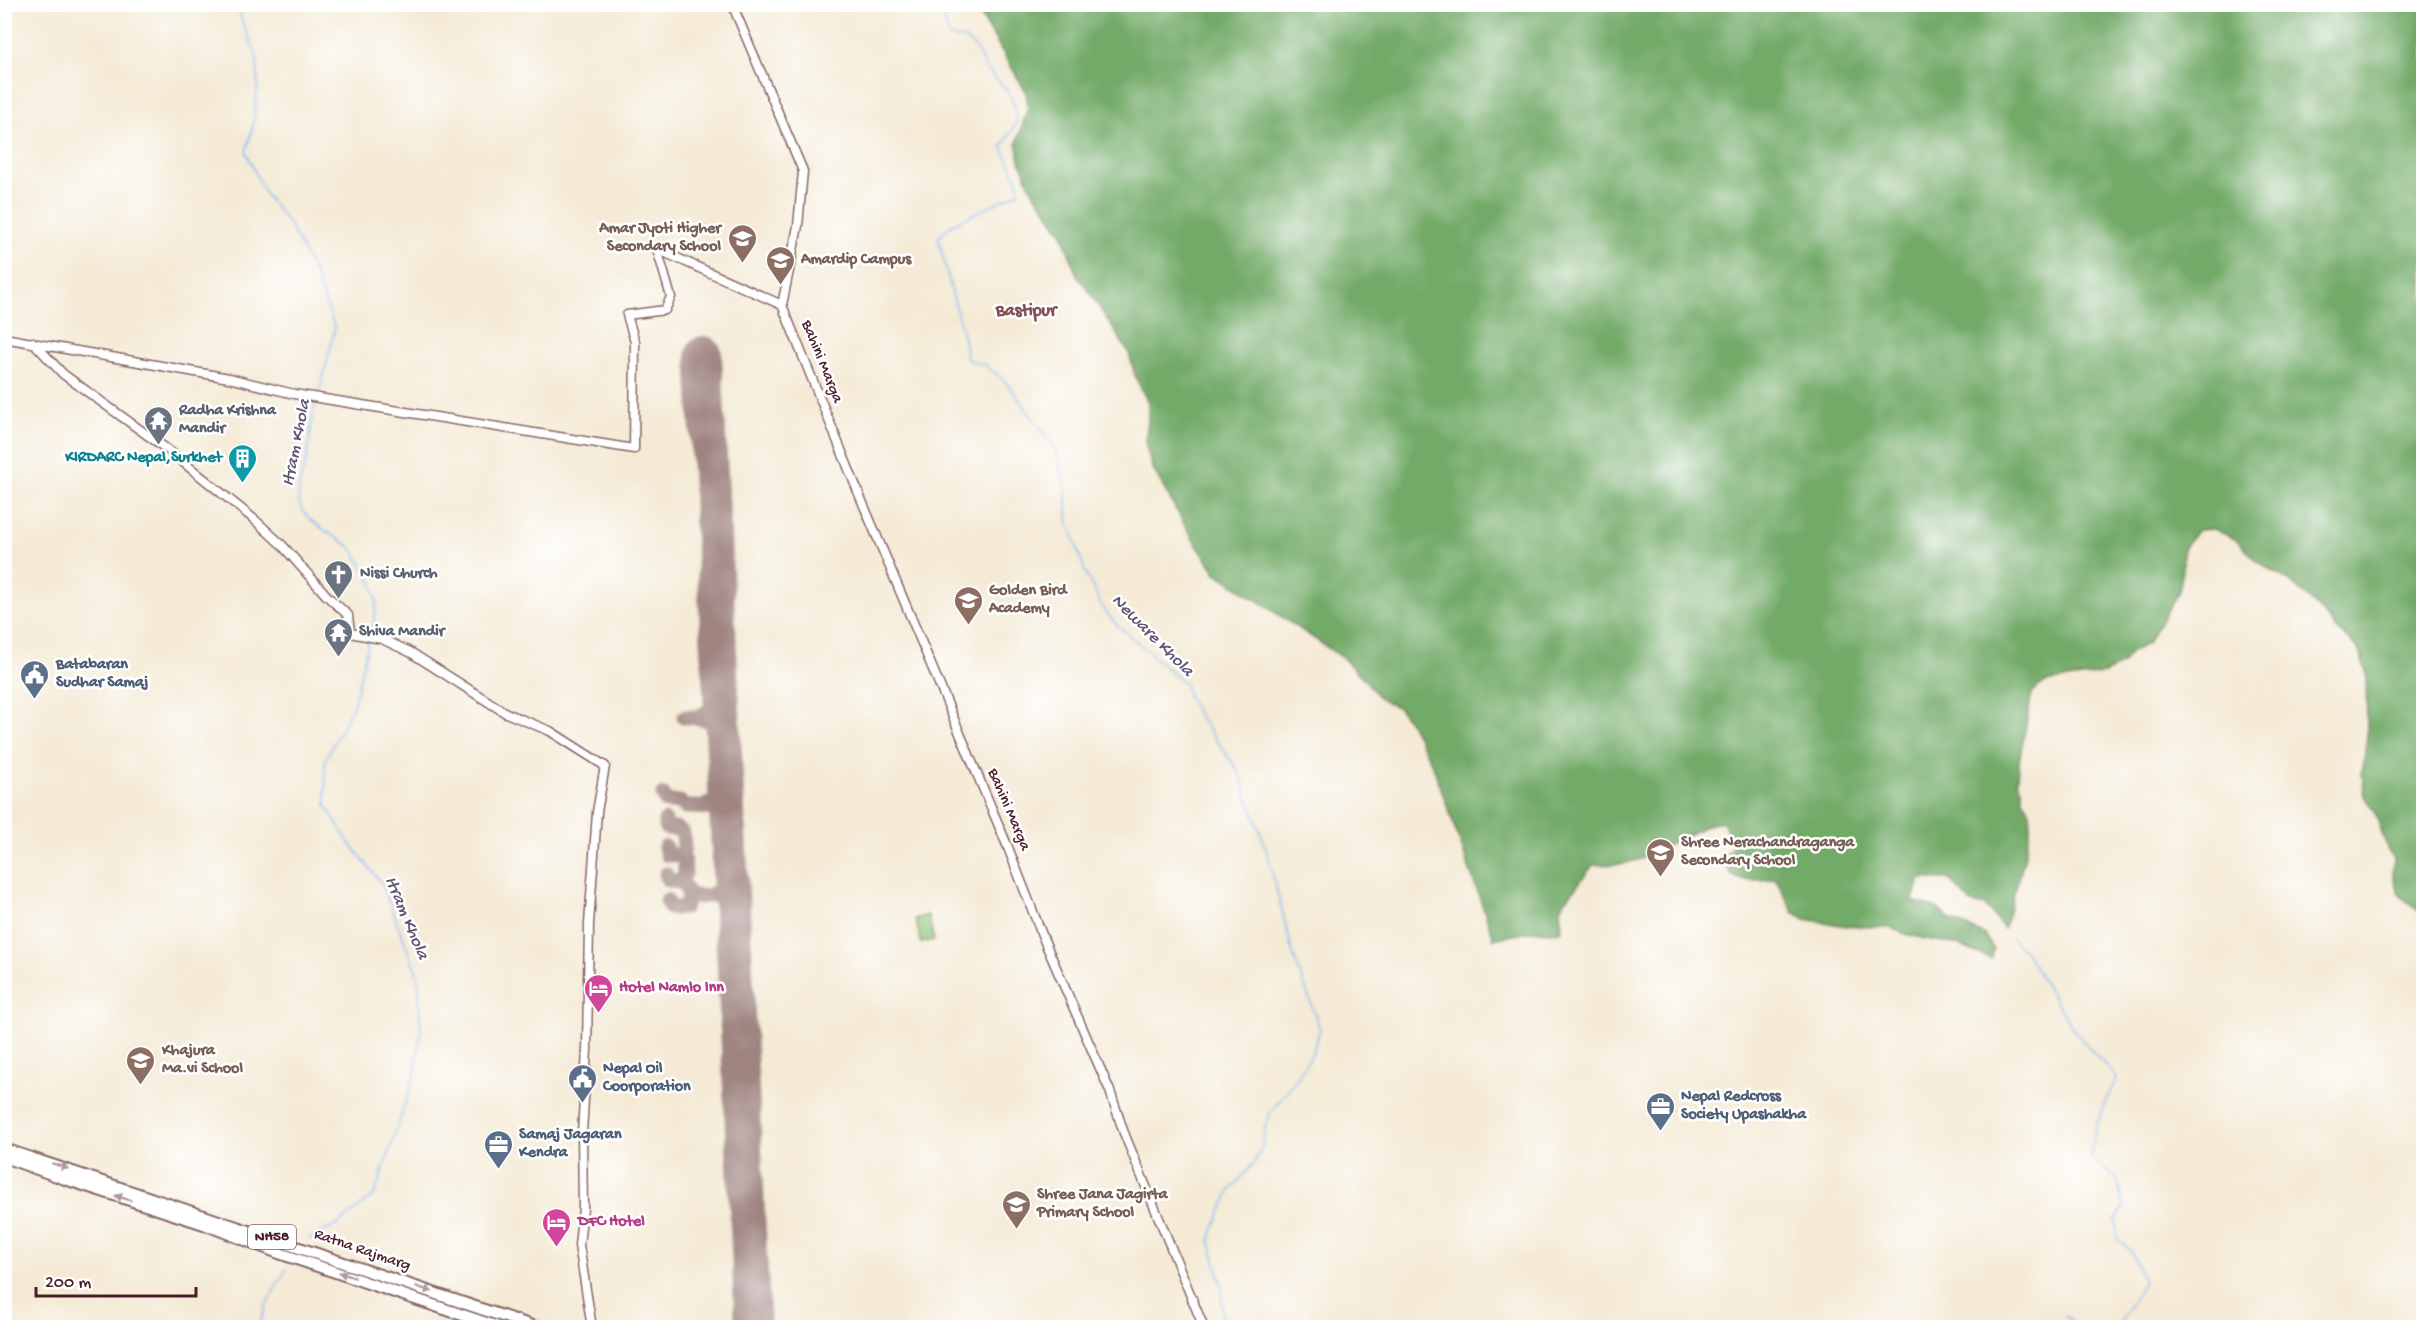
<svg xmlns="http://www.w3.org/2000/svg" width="2428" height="1332" font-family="'Gochi Hand',sans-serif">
  <rect width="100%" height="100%" fill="#fff"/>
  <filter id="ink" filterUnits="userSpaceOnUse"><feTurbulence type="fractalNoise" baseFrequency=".0167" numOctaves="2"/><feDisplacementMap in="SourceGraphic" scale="12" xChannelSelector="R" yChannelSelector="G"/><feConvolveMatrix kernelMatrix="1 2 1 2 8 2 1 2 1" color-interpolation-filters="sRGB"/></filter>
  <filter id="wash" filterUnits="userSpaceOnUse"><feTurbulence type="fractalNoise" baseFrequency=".008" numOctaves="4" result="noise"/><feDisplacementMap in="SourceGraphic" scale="24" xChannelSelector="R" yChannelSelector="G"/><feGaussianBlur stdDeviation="1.35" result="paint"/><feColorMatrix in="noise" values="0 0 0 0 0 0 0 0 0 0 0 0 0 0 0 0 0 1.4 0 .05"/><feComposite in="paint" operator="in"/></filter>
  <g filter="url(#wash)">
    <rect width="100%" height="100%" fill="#f4ead5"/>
    <!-- green -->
    <path fill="#8ec578" stroke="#6c7252" stroke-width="1.5" d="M928 915 934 940 921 943 915 919Z"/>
    <!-- forest -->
    <path fill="#72aa68" stroke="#5e644a" stroke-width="1.5" d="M975 5H2423V916L2398 893 2393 877 2394 857 2388 851 2375 812 2365 796 2362 775 2367 736 2366 672 2358 649 2336 628 2311 600 2289 581 2257 561 2237 540 2214 529 2198 530 2183 549V571L2179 591 2148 643 2130 653 2122 664 2105 674 2051 681 2041 685 2032 693 2019 762 2018 781 2023 791V799L2030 812 2031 824 2024 859 2004 929 1985 906 1971 903 1949 879H1921L1912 901 1936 907 1949 919 1984 934 1994 950 1991 959 1958 945 1912 936 1887 927 1846 926 1805 919 1793 912 1776 879C1750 879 1732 889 1723 857L1733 847 1723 821 1705 826 1657 851 1654 855 1623 864 1593 865 1560 908 1562 929 1557 932 1535 931 1494 939 1433 766 1410 723 1399 708 1380 699 1365 680 1343 658 1216 573 1192 538 1152 467 1145 443 1148 420V403L1135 376 1129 353 1088 290 1077 276 1062 233 1030 187 1020 161 1017 143 1028 107 1026 92Z"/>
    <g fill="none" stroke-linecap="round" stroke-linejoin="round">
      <!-- stream -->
      <path stroke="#83b8f2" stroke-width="1.5" d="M239 4 241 19 257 56 258 84 253 126 246 152 265 194 289 224 314 272 335 328 319 394
        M948 4 943 15 949 37 965 39 976 49 986 68 1009 93 1015 107 1017 122 1002 147 1017 180 1019 192 951 225 938 238 964 339 967 359 985 365 1005 381 1055 447 1066 488 1068 521 1086 574 1103 608 1113 621 1185 684 1188 696 1200 718 1238 770 1266 848 1293 954 1320 1029 1312 1054 1296 1080 1270 1113 1265 1127 1262 1147 1254 1163 1230 1191 1215 1225 1210 1240 1222 1288V1322L1219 1328
        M316 402C310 420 311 437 307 456 304 473 295 488 300 505 307 524 335 535 349 546 355 550 358 559 362 565 379 592 380 604 370 634
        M2011 938 2024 950 2075 1032 2117 1078C2104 1103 2091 1131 2091 1159L2117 1179 2124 1208 2115 1220 2117 1239 2131 1251 2144 1281C2138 1295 2121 1315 2119 1328
        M309 1239 340 1223 375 1194 414 1077 421 1034 418 976 382 884 345 837 326 805 325 761 354 703 369 639
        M2065 1315 2078 1328
        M259 1328 266 1305 286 1269"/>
      <!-- taxiway -->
      <path stroke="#9f8480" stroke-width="15" d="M699 716 712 709 721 696
        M684 717C705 716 713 720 724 738
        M663 795 666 802H680L685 807C704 807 720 805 728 827
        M705 806 718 799 726 782
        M665 821 666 828 677 829 683 833 684 849 678 855
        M665 847 667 855H678L684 859 685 874 680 881
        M666 874 668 880 682 882C685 886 686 891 689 894 704 904 718 881 732 915
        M710 895 725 887 730 874
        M667 900 670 908H684L688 899 693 896"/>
      <!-- runway -->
      <path stroke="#9f8480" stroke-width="36" d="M704 354 753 1328"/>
    </g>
  </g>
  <g filter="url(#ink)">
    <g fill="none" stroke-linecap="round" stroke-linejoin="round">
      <defs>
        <path id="tertiary" d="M732 4 803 171 798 226 782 305
          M657 249 782 305
          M782 305 859 494 1007 845 1044 940 1110 1091 1124 1133 1204 1328
          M4 338 229 378 294 394 634 449 635 342 627 315 665 310 671 297 657 249
          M33 342 63 374 168 450 255 520 282 545 327 596 348 615 350 633 382 639 410 652 506 713 550 731 605 766 597 812 589 924 587 1050 582 1133 583 1208 579 1245 592 1328"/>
        <path id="primary" d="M4 1149 538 1328
          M4 1157 65 1179 204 1224 279 1253 501 1328"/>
      </defs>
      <!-- tertiary casing -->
      <use href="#tertiary" stroke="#866666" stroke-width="11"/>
      <!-- primary casing -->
      <use href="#primary" stroke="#866666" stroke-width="14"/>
      <!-- tertiary -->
      <use href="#tertiary" stroke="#fff" stroke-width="8"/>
      <!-- primary -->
      <use href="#primary" stroke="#fff" stroke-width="10"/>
    </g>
    <!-- one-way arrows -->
    <defs><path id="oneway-solid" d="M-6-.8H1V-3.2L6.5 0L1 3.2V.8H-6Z" transform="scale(1.5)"/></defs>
    <g fill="#ae9aa0">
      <use href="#oneway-solid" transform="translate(60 1166) rotate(18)"/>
      <use href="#oneway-solid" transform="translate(123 1198) rotate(-162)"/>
      <use href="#oneway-solid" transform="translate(347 1275) rotate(-162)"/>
      <use href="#oneway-solid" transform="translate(424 1289) rotate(18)"/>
    </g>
  </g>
  <!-- icons -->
  <defs>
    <symbol id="school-pin" viewBox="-11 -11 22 30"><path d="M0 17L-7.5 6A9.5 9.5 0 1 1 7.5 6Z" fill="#8d6e63" stroke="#fff"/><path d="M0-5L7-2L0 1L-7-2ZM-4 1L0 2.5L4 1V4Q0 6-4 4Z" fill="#fff"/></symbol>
    <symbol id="university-pin" viewBox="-11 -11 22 30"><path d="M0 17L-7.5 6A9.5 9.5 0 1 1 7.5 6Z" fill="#8d6e63" stroke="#fff"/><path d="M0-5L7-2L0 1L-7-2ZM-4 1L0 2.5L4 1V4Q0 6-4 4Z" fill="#fff"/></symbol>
    <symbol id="temple-pin" viewBox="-11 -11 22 30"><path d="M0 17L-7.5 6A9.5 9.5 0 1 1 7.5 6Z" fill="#6b7280" stroke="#fff"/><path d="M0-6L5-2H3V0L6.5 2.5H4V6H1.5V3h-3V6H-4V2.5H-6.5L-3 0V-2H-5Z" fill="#fff"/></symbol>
    <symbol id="building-pin" viewBox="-11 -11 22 30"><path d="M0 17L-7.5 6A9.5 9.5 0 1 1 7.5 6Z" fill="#0f9aa8" stroke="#fff"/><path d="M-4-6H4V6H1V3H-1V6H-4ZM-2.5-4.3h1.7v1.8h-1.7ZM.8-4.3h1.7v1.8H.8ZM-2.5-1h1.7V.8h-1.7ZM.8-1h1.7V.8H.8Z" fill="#fff"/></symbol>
    <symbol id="church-pin" viewBox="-11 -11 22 30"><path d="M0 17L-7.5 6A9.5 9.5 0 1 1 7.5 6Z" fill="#6b7280" stroke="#fff"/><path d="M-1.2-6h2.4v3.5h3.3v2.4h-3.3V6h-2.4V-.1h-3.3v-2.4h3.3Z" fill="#fff"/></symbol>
    <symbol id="civic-pin" viewBox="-11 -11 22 30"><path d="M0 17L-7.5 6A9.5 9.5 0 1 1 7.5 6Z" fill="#5c6f8a" stroke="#fff"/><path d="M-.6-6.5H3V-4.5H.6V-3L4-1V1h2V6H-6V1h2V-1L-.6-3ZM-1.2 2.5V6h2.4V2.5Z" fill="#fff"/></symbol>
    <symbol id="hotel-pin" viewBox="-11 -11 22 30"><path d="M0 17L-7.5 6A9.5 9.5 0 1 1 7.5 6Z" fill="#d1479c" stroke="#fff"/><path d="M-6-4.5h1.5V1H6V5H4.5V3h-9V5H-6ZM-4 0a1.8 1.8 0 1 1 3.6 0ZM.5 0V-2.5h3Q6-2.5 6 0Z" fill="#fff"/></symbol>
    <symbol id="office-pin" viewBox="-11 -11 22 30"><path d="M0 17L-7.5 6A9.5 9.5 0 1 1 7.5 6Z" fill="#5c6f8a" stroke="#fff"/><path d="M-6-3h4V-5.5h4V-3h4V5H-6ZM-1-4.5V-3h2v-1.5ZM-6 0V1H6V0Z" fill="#fff"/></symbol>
  </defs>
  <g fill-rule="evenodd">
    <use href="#school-pin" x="726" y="222" width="33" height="45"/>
    <use href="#university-pin" x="764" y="244" width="33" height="45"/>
    <use href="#temple-pin" x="142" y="404" width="33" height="45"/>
    <use href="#building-pin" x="226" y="442" width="33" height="45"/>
    <use href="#church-pin" x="322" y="558" width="33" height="45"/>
    <use href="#school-pin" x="952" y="584" width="33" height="45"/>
    <use href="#temple-pin" x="322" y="616" width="33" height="45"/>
    <use href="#civic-pin" x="18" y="658" width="33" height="45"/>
    <use href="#school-pin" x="1644" y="836" width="33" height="45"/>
    <use href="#hotel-pin" x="582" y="972" width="33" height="45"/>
    <use href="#school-pin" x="124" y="1044" width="33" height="45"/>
    <use href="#civic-pin" x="566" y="1062" width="33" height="45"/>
    <use href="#office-pin" x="1644" y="1090" width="33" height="45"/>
    <use href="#office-pin" x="482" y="1128" width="33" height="45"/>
    <use href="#school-pin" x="1000" y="1188" width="33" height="45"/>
    <use href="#hotel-pin" x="540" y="1206" width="33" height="45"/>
  </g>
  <g text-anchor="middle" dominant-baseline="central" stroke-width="5" stroke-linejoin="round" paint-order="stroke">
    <!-- shield labels -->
    <rect fill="#fff" stroke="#80626b" stroke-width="1.5" x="248" y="1225" width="48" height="24" rx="4.5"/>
    <g font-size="15" font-weight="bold" fill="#4a1f2b">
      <text x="272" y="1237">NH58</text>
    </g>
    <!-- education labels -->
    <g font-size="16" font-weight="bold" fill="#785e54" stroke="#fff" text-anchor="start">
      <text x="721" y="229" text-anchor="end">Amar Jyoti Higher<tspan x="721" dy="18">Secondary School</tspan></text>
      <text x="801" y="260">Amardip Campus</text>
      <text x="989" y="591">Golden Bird<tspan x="989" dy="18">Academy</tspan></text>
      <text x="1681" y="843">Shree Nerachandraganga<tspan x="1681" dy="18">Secondary School</tspan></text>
      <text x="162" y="1051">Khajura<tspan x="162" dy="18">Ma.vi School</tspan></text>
      <text x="1037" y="1195">Shree Jana Jagirta<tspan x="1037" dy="18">Primary School</tspan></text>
    </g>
    <!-- street labels -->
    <g font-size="16" fill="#4a1f2b" stroke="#fff">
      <text transform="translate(821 362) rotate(68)">Bahini Marga</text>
      <text transform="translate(1008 810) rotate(67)">Bahini Marga</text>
      <text transform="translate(362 1251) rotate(19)">Ratna Rajmarg</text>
    </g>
    <!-- worship labels -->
    <g font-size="16" font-weight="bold" fill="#5b616d" stroke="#fff" text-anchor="start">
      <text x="179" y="411">Radha Krishna<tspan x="179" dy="18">Mandir</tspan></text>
      <text x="360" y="574">Nissi Church</text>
      <text x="359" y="632">Shiva Mandir</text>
    </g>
    <!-- culture labels -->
    <g font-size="16" font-weight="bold" fill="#0d838f" stroke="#fff" text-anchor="end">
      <text x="222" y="458">KIRDARC Nepal,Surkhet</text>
    </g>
    <!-- service labels -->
    <g font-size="16" font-weight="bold" fill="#4e5e75" stroke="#fff" text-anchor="start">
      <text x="56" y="665">Batabaran<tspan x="56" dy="18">Sudhar Samaj</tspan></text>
      <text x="603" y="1069">Nepal Oil<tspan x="603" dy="18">Coorporation</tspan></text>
      <text x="1681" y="1097">Nepal Redcross<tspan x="1681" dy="18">Society Upashakha</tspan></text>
      <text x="519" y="1135">Samaj Jagaran<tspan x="519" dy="18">Kendra</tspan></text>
    </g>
    <!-- hotel labels -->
    <g font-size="16" font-weight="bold" fill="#b23c85" stroke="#fff" text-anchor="start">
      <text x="619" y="988">Hotel Namlo Inn</text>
      <text x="578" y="1222">DFC Hotel</text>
    </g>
    <!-- neighbourhood labels -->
    <g font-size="18" font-weight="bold" fill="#835258" stroke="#fff">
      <text x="1026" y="311">Bastipur</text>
    </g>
    <!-- water labels -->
    <g font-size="18" font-style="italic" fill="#5e5571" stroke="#fff">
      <text transform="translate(297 443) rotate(-79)">Itram Khola</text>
      <text transform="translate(1152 636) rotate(45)">Neware Khola</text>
      <text transform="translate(406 918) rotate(67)">Itram Khola</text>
    </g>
  </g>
  <!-- margin -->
  <rect width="2428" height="1332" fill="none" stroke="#fff" stroke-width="24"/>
  <!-- scale -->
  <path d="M36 1287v9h160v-9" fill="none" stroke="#4a1f2b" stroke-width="3"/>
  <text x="45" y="1287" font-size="18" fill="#4a1f2b" stroke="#ffffff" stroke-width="4.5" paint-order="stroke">200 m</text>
</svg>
